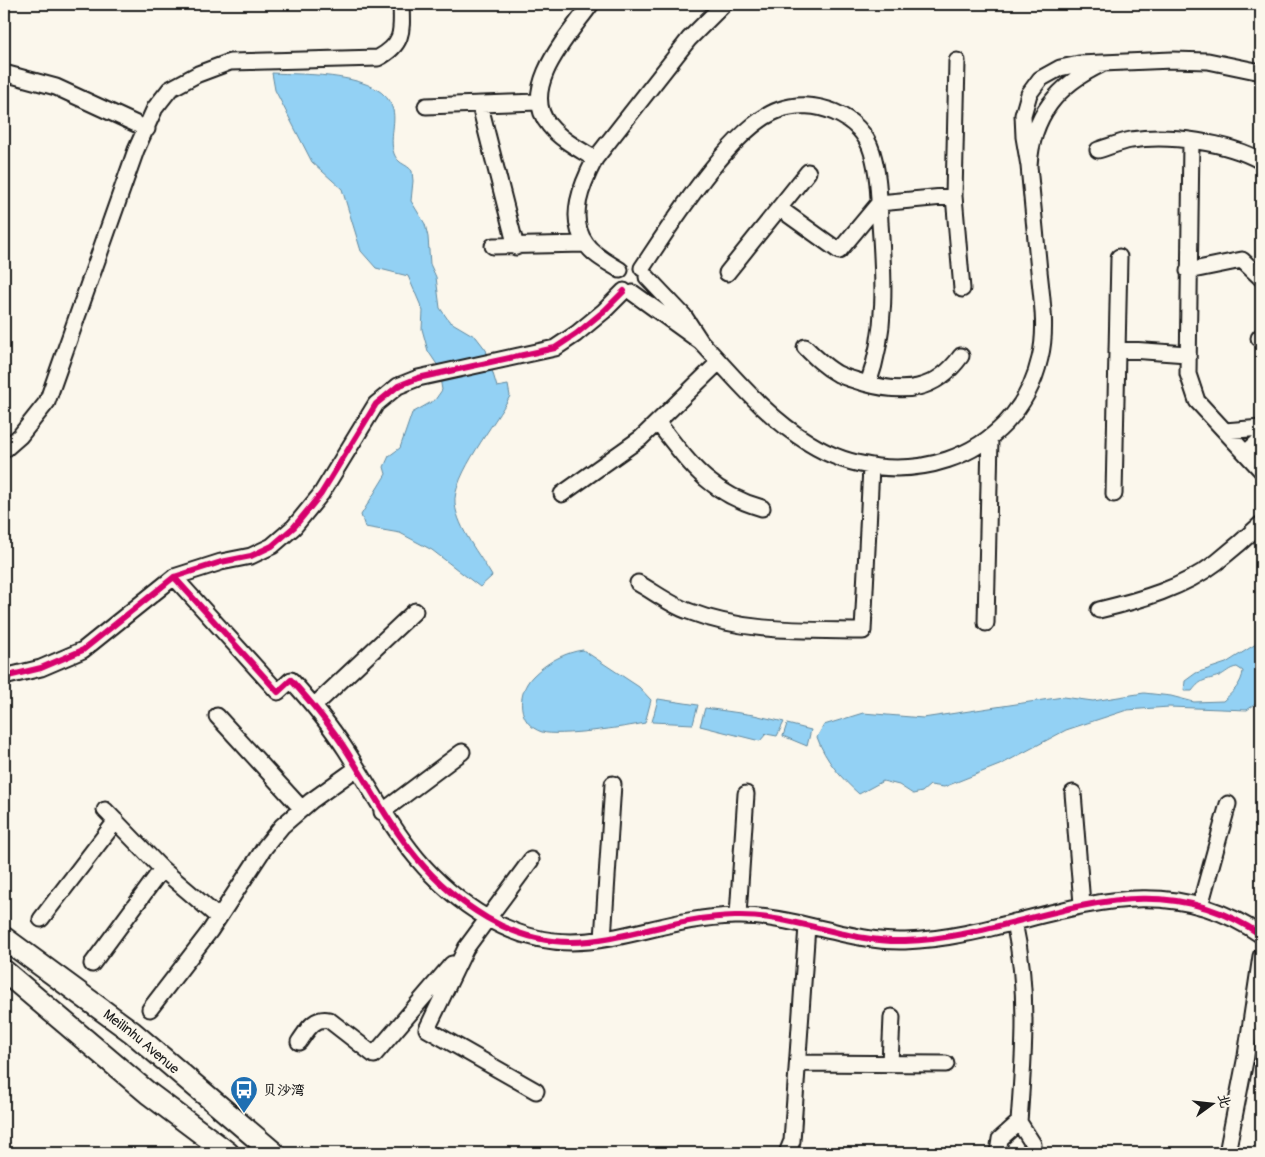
<svg xmlns="http://www.w3.org/2000/svg" width="1265" height="1157" font-family="Pangolin,'LXGW WenKai TC',sans-serif">
  <rect width="100%" height="100%" fill="#fbf7ec"/>
  <filter id="ink" filterUnits="userSpaceOnUse"><feTurbulence type="fractalNoise" baseFrequency=".02" numOctaves="2"/><feDisplacementMap in="SourceGraphic" scale="10" xChannelSelector="R" yChannelSelector="G"/><feConvolveMatrix kernelMatrix="1 2 1 2 8 2 1 2 1" color-interpolation-filters="sRGB"/></filter>
  <g filter="url(#ink)">
    <!-- water -->
    <path fill="#93d1f4" stroke="#63899e" d="M272 73C303 75 384 71 393 110 397 124 385 150 400 162 404 165 408 166 412 171L413 181 411 201 425 224 428 237 430 264 436 277 440 308 449 321 476 337 486 350 497 387 508 385 510 396C496 423 452 476 455 504 458 529 480 555 492 576L480 587 432 550 400 533 365 527 361 515 386 474 384 467 389 456 400 448 412 413 435 400 442 390 438 366 428 351 422 329 423 311 408 276 376 268 361 251 342 189 312 162 275 90Z
      M1256 644 1261 647V700L1247 710 1169 707 1127 710 1066 730 1002 764 944 787 930 785 922 792 913 794 899 785 883 781 859 794C841 778 825 760 817 737L824 725 863 713 923 718 1063 697 1093 701 1144 693 1171 696 1194 702 1223 701C1232 693 1242 684 1243 671L1237 667C1229 668 1226 673 1219 676 1205 681 1202 678 1192 691H1184L1185 681 1196 673 1226 663Z
      M583 650 639 687 651 700 645 723C626 727 559 737 542 732 517 724 516 693 533 676 546 663 565 652 583 650Z
      M658 699 698 705 693 724 652 722Z
      M705 708 754 715 784 722 777 736 766 734 760 741 700 726Z
      M787 724 811 730 807 746 783 736Z"/>
    <g fill="none" stroke-linecap="round" stroke-linejoin="round">
      <defs>
        <path id="minor" d="M591 4C570 34 518 88 549 125 561 140 579 149 595 159
          M957 61 954 196 962 289
          M1102 64C1057 85 1032 116 1029 166L1024 137 1023 115 1029 94 1040 79 1060 68 1079 64 1172 60 1208 61 1261 72
          M4 73 56 87 147 129
          M426 106 538 102
          M480 106 516 247
          M1191 141 1188 374 1197 401 1261 470
          M1098 150C1108 147 1120 142 1131 140 1169 134 1227 142 1261 161
          M779 208 839 251 879 203 954 196
          M493 246 585 244
          M642 268C670 226 732 126 779 110 814 97 861 115 872 152 879 175 879 200 880 223 884 278 887 331 868 384
          M620 270C609 263 594 256 586 244 567 218 582 184 595 159L689 39 724 4
          M1188 271 1242 260 1261 278
          M727 273 808 172
          M633 293 701 342 684 316 647 277
          M1259 338 1261 336
          M701 342C735 378 766 417 809 443 894 496 1016 463 1040 358 1047 330 1042 300 1039 271 1036 236 1032 201 1029 166
          M805 347C815 357 825 367 838 374 846 378 855 380 864 383 903 394 935 392 961 356
          M1117 349 1187 354
          M658 423C690 464 709 493 762 508
          M1225 431 1261 428
          M4 450 20 436 47 402 136 150 155 108 170 89 198 74 230 62 378 58C404 44 402 31 401 4
          M1246 453 1261 439
          M562 494 641 438 719 362
          M1114 494 1119 257
          M174 577 278 692 291 680C311 702 330 725 346 750 390 819 413 874 487 918 579 972 642 918 735 916 793 914 848 943 905 941 1029 937 1141 852 1261 935
          M638 583C654 592 671 605 688 611 745 633 804 630 863 631L871 467
          M1099 610C1141 600 1183 588 1217 562 1232 550 1247 537 1261 524
          M986 623 990 438
          M4 677 41 668 83 650 174 577 221 562 251 556 272 546 294 527 321 494 376 404 398 386 418 378 555 348 576 334 604 311 624 291
          M314 706 415 611
          M217 716 302 809
          M1073 793 1082 904
          M105 810 162 869 218 917
          M382 812 462 752
          M531 860 466 948 427 1029 536 1091
          M1200 906 1228 804
          M738 915 746 794
          M41 919 116 821
          M603 939 613 784
          M92 964 162 869
          M150 1009 210 931 265 847 282 826 311 801 357 768
          M299 1042C307 1031 313 1017 329 1020L374 1055 452 964
          M798 1063 946 1064
          M890 1064 892 1017
          M1019 1122 1033 1144V1153
          M787 1153 792 1141 807 926
          M998 1153 1000 1139 1019 1122C1024 1054 1029 989 1014 922
          M1227 1153 1246 1056 1261 956"/>
        <g id="secondary">
          <path id="s1" d="M4 938 132 1032 274 1153"/>
          <path d="M4 971 148 1093 228 1153"/>
        </g>
      </defs>
      <!-- minor casing -->
      <use href="#minor" stroke="#1c1c1c" stroke-width="19"/>
      <!-- secondary casing -->
      <use href="#secondary" stroke="#1c1c1c" stroke-width="25"/>
      <!-- minor -->
      <use href="#minor" stroke="#fbf7ec" stroke-width="15"/>
      <!-- secondary -->
      <use href="#secondary" stroke="#fbf7ec" stroke-width="21"/>
      <defs>
        <path id="cycleway" d="M174 577 278 692 291 680C311 702 330 725 346 750 390 819 413 874 487 918 579 972 642 918 735 916 793 914 848 943 905 941 1029 937 1141 852 1261 935
          M4 677 41 668 83 650 174 577 221 562 251 556 272 546 294 527 321 494 376 404 398 386 418 378 555 348 576 334 604 311 624 291"/>
      </defs>
      <!-- cycleway casing -->
      <use href="#cycleway" stroke="#fbf7ec" stroke-width="9"/>
      <!-- cycleway -->
      <use href="#cycleway" stroke="#d6006c" stroke-width="6"/>
    </g>
  </g>
  <!-- icons -->
  <defs>
    <symbol id="bus-pin" viewBox="-11 -11 22 30"><path d="M0 17L-7.5 6A9.5 9.5 0 1 1 7.5 6Z" fill="#1f6fb2" stroke="#fbf7ec"/><path d="M-5-6H5V4H4V6H2V4H-2V6H-4V4H-5ZM-3.5-4V0h7V-4ZM-3.5 1.2v1.5H-2V1.2ZM2 1.2v1.5H3.5V1.2Z" fill="#fff"/></symbol>
  </defs>
  <g fill-rule="evenodd">
    <use href="#bus-pin" x="228" y="1074" width="32" height="43"/>
  </g>
  <g text-anchor="middle" dominant-baseline="central" stroke-width="4" stroke-linejoin="round" paint-order="stroke">
    <!-- street labels -->
    <g font-size="14" fill="#1c1c1c" stroke="#fbf7ec">
      <text stroke="none"><textPath href="#s1" startOffset="172">Meilinhu Avenue</textPath></text>
    </g>
    <!-- poi labels -->
    <g font-size="14" font-weight="bold" fill="#1c1c1c" stroke="#fbf7ec" text-anchor="start">
      <text x="263" y="1090">贝沙湾</text>
    </g>
  </g>
  <!-- margin -->
  <rect width="1265" height="1157" fill="none" stroke="#fbf7ec" stroke-width="20"/>
  <rect x="10" y="10" width="1245" height="1137" fill="none" stroke="#1c1c1c" stroke-width="2" filter="url(#ink)"/>
  <!-- north arrow -->
  <g transform="translate(1212 1104) rotate(75)" stroke="#fbf7ec" stroke-width="4" paint-order="stroke">
  <path d="M0-4L9 19L0 12L-9 19Z" fill="#1c1c1c"/>
  <text y="-8" font-size="14" font-weight="bold" text-anchor="middle" fill="#1c1c1c">北</text>
  </g>
</svg>
